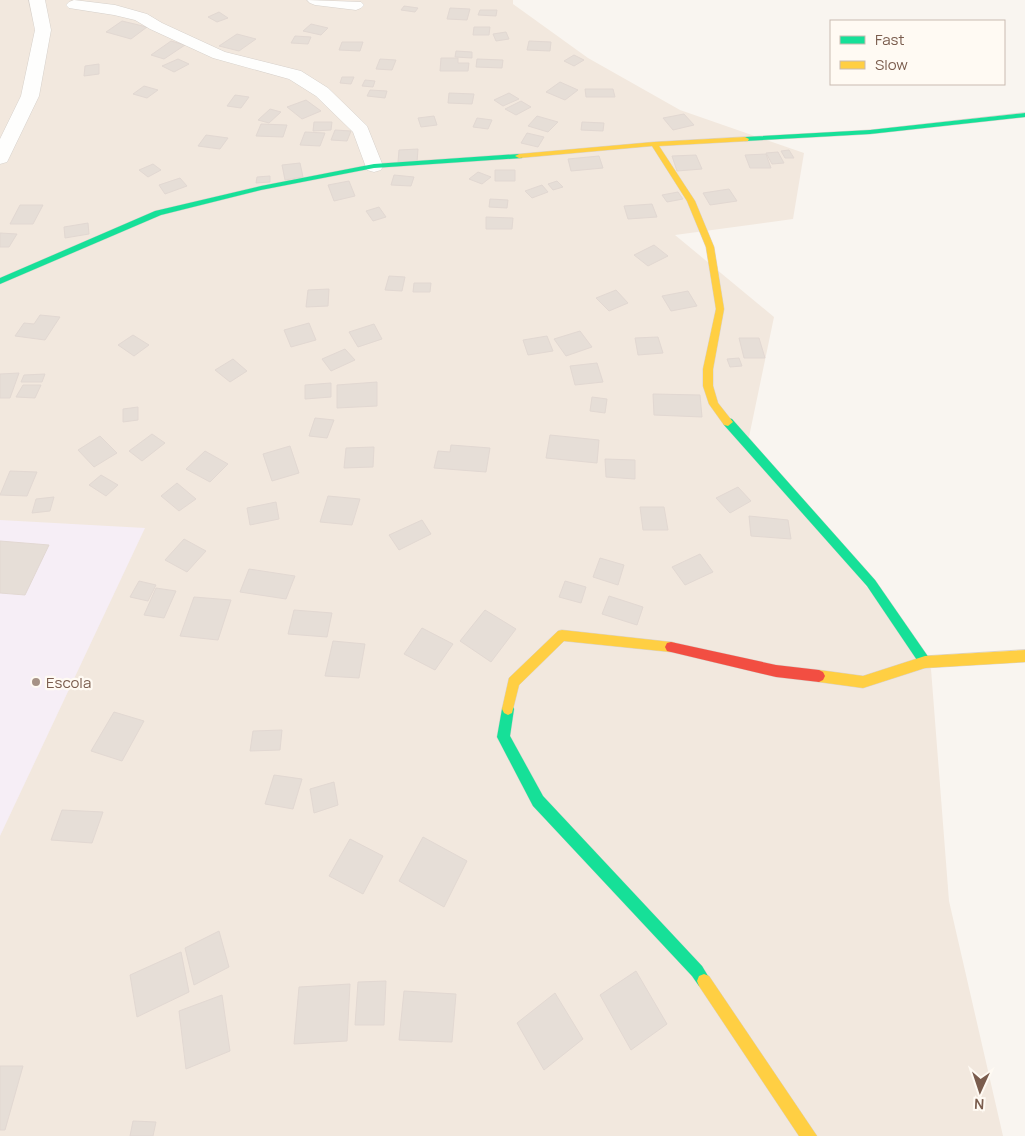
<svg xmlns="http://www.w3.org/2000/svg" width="1025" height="1136" font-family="Manrope,sans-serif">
  <rect width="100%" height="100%" fill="#f9f5f0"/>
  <!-- residential -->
  <path fill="#f2e8de" d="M0 0H513V4L588 58 680 110 804 153 793 219 675 235 774 317 749 437 931 669 949 901 1003 1136H0Z"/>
  <!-- education -->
  <path fill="#f6eef6" d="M0 520 145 528 0 836Z"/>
  <!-- building -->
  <path fill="#e6ded7" stroke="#e2d8d2" d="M404 6 418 8 415 12 401 10Z
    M450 8 470 9 467 20 447 19Z
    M480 10H497L496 16 478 15Z
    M219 12 228 18 217 22 208 17Z
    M122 21 147 27 131 39 106 32Z
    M311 24 328 28 321 35 303 31Z
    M474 27H490L489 35H473Z
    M506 32 509 39 496 41 493 34Z
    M237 34 256 39 239 51 219 46Z
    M295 36 311 37 308 44 291 43Z
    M171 41 185 45 164 59 151 55Z
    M529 41 551 42 550 51 527 50Z
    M342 42H363L360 51 339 50Z
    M456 51 472 52V58L455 57Z
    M574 55 584 60 574 66 564 61Z
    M441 58H458V63H469L468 71H440Z
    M178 59 189 64 174 72 162 66Z
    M380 59 396 60 392 70 376 69Z
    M477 59 503 60 502 68 476 67Z
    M99 64V74L84 76 85 66Z
    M342 77H354L351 84 340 83Z
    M365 80 375 81 373 87 362 86Z
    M560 82 578 90 565 100 546 92Z
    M144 86 158 90 147 98 133 94Z
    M585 89H613L615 97H586Z
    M370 90 387 91 385 98 367 96Z
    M449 93 474 94 472 104 448 103Z
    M509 93 519 99 503 106 494 100Z
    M235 95 249 97 241 108 227 106Z
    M306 100 321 111 302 119 287 107Z
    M521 101 531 107 516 115 505 109Z
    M270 109 281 112 269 123 258 120Z
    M684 114 694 125 673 130 663 118Z
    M434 116 437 125 421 127 418 118Z
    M537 116 558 122 548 132 528 126Z
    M477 118 492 120 488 129 473 127Z
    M314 122H332L331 130 313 131Z
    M582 122 604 123 603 131 581 130Z
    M261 124 287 125 283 137 256 136Z
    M335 130 351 131 347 141 331 140Z
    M305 132 325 133 320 146 300 145Z
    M527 133 544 137 538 147 521 143Z
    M206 135 228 138 220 149 198 146Z
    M418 149 417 162H398L399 150Z
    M789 150 794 158H785L781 151Z
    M778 152 784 163 772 164 766 153Z
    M766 154 771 168H750L745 155Z
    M696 155 702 169 677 171 672 156Z
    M599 156 603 168 571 171 568 159Z
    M300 163 303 177 285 180 282 165Z
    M153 164 161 170 148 177 139 170Z
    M495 170H515V181H495Z
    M478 172 491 177 482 184 469 179Z
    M394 175 414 177 411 186 391 185Z
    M270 176V182L256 183 257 177Z
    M180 178 187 186 165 194 159 185Z
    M349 181 355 196 334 201 328 185Z
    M557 181 563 187 553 190 548 184Z
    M542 185 548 192 532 198 525 191Z
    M729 189 737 201 710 205 703 193Z
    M678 192 683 199 667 202 662 195Z
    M490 199 508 200 507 208 489 207Z
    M652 204 657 217 628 219 624 206Z
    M20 205H43L33 224H10Z
    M379 207 386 217 373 221 366 211Z
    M486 217 513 218 512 229H486Z
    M88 223 89 234 65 238 64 227Z
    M0 233 17 234 9 247H0Z
    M654 245 668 256 648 266 634 255Z
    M389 276 405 277 402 291 385 290Z
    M414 283H431L430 292H413Z
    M329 289 328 306 306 307 308 290Z
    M616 290 628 303 609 311 596 298Z
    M688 291 697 306 671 311 662 296Z
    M40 315 60 317 45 340 15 336 24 323 34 324Z
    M309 323 316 340 291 347 284 330Z
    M374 324 382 339 358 347 349 332Z
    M580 331 592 347 566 356 554 339Z
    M133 335 149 345 134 356 118 345Z
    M547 336 553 351 528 355 523 340Z
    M658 337 663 353 638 355 635 338Z
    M739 338H759L765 358H744Z
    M345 349 355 360 331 371 322 359Z
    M739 358 742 366 730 367 727 359Z
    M233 359 247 371 230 382 215 370Z
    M597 363 603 382 575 385 570 366Z
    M19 373 10 398H0V374Z
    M45 374 42 382H21L24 375Z
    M377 382V406L337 408V385Z
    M331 383V397L305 399V385Z
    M23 385H41L35 398 16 397Z
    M653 394 700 395 702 417 654 415Z
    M592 397 607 399 605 413 590 411Z
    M138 407V420L123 422V409Z
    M315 418 334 420 327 438 309 436Z
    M152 434 165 443 142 461 129 451Z
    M550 435 599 440 597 463 546 458Z
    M100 436 117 453 94 467 78 450Z
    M451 445 490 448 486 472 434 468 438 451 450 452Z
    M290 446 299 473 272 481 263 454Z
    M374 447 373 467 344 468 346 448Z
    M205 451 228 464 210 482 186 469Z
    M605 459 635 460V479L606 477Z
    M10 471 37 472 27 496 0 495Z
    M101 475 118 485 106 496 89 485Z
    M177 483 196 499 179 511 161 496Z
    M738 487 751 501 730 513 716 498Z
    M328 496 360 499 352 525 320 522Z
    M54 497 50 511 32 513 36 499Z
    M276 502 279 519 250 525 247 508Z
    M640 507H664L668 530H643Z
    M749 516 788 520 791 539 751 536Z
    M422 520 431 534 399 550 389 535Z
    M184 539 206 551 187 572 165 560Z
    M0 541 49 545 25 595 0 593Z
    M700 554 713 572 685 585 672 567Z
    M600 558 624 565 618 585 593 577Z
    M249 569 295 576 286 599 240 592Z
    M139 581 156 585 148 601 130 597Z
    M565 581 586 587 581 603 559 597Z
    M156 588 176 591 164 618 144 615Z
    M609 596 643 607 637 625 602 614Z
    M194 597 231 600 218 640 180 636Z
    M294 610 332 613 327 637 288 634Z
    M485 610 516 629 491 662 460 641Z
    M422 628 453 644 435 670 404 654Z
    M333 641 365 644 359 678 325 676Z
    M114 712 144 721 122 761 91 751Z
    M282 730 280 750 250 751 253 731Z
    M274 775 302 779 293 809 265 804Z
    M334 782 338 805 314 813 310 789Z
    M62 810 103 812 92 843 51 840Z
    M423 837 467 861 444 907 399 881Z
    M350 839 383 856 363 894 329 876Z
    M219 931 229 967 194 985 185 948Z
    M181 952 189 992 137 1017 130 975Z
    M636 971 667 1024 631 1050 600 995Z
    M386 981 384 1025H355L358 982Z
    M350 984 347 1041 294 1044 299 987Z
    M404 991 456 994 452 1042 399 1040Z
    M555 993 583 1039 544 1070 517 1023Z
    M222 995 230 1051 186 1069 179 1011Z
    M0 1066H23L5 1130H0Z
    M133 1121 156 1122 153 1136H130Z"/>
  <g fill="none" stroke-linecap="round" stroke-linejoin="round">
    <defs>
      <path id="street" d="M29 0H45L51 30 39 96 9 158 7 162 0 164V139L21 96 35 30Z
        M74 0 115 5 147 14 162 23 225 52 301 71 328 88 367 126 383 166 381 170 374 172 367 170 353 132 316 96 289 79 213 58 150 29 135 20 114 15 69 8 66 5 69 2Z
        M307 0 361 2 364 5 361 8 356 10 315 5 310 3Z"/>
      <path id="fast" d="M1025 113V117L870 134 745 141 741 139 745 137 870 130Z
        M519 154 523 156 522 158 374 168 261 190 161 215 0 284V278L155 211 261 186 374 164Z
        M728 418 732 419 875 580 929 658 931 662 929 666 925 668 921 666 867 586 724 425 723 422Z
        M508 703 512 705 514 709 510 736 543 796 702 966 711 981 709 986 704 988 699 986 692 976 533 806 497 737 502 709 504 705Z"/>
      <path id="slow" d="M745 137 749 139 748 141 659 146 695 201 714 247 724 309 713 369V386L718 403 733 422 728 426 724 425 709 404 703 386V369L716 309 706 247 687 201 652 146 519 158 515 156 519 154 654 142Z
        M562 630 671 642 675 643 677 647 675 651 671 652 564 641 519 685 512 713 508 715 504 713 502 709 509 678 558 631Z
        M1025 650V662L925 668 863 688 819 682 815 680 813 676 815 672 819 670 863 676 925 656Z
        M704 974 709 976 817 1136H799L699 986 697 981 699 976Z"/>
      <path id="jam" d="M671 642 776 665 819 670 823 672 825 676 823 680 819 682 776 677 671 652 667 651 665 647 667 643Z"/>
    </defs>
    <!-- street casing -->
    <use href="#street" stroke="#d7d1cb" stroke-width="1"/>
    <!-- fast casing -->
    <use href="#fast" stroke="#d9d2cb" stroke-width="1"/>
    <!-- slow casing -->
    <use href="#slow" stroke="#d9d2cb" stroke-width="1"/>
    <!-- jam casing -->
    <use href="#jam" stroke="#d9d2cb" stroke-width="1"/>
    <!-- street -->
    <use href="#street" fill="#fefefd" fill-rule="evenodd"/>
    <!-- fast -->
    <use href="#fast" fill="#16e098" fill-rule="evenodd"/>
    <!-- slow -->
    <use href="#slow" fill="#ffcf43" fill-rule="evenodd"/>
    <!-- jam -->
    <use href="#jam" fill="#f24e42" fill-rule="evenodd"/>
  </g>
  <!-- markers -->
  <circle fill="#a69286" stroke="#fffaf3" stroke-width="2" cx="36" cy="682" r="5"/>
  <g text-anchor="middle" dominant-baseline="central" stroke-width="4.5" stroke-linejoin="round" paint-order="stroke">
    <!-- poi labels -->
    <g font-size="15" fill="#7a5c4d" stroke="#fffaf3" text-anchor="start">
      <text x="46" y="682">Escola</text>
    </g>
  </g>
  <!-- legend -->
  <rect x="830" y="20" width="175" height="65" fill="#fffaf3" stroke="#cabbb1"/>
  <rect x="840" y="36" width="25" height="8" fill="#16e098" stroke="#cabbb1"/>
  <text x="875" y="45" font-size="15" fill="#7a5c4d">Fast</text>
  <rect x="840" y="61" width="25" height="8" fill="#ffcf43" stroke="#cabbb1"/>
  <text x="875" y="70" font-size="15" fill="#7a5c4d">Slow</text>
  <!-- north arrow -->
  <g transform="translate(980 1091) rotate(183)" stroke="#fffaf3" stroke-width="4" paint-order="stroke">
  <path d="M0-4L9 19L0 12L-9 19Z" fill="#7a5c4d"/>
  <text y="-8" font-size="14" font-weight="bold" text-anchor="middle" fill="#7a5c4d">N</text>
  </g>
</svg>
